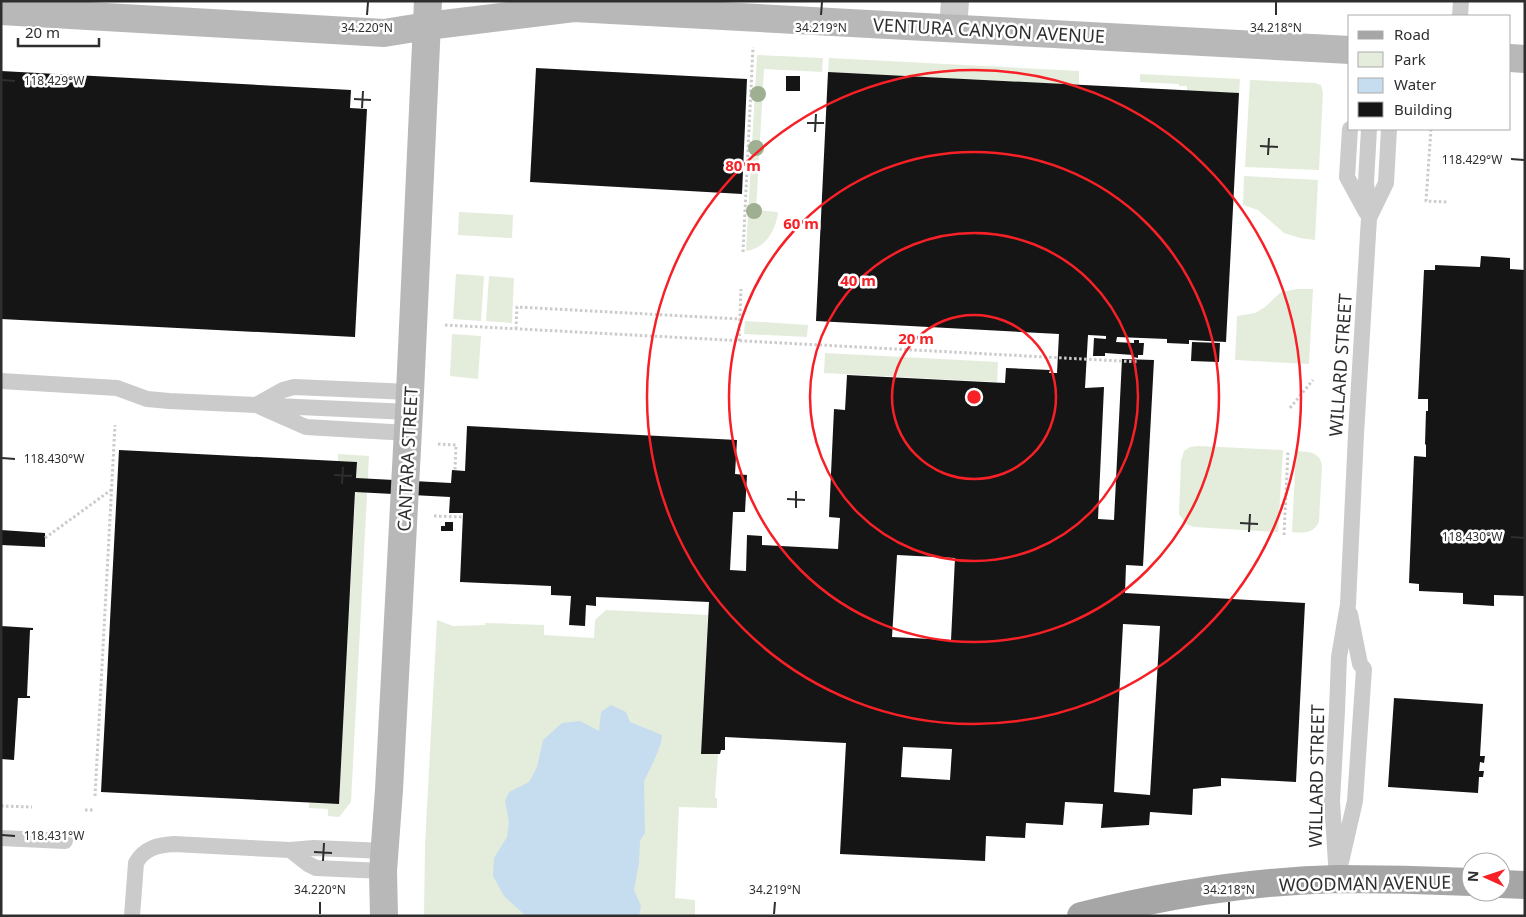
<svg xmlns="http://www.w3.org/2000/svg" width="1526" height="917" font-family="'Noto Sans',sans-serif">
  <rect width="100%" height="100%" fill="#fff"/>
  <!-- green -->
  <path fill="#e4eddb" d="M757 55 823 58 822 72 764 69 756 210 777 212 778 214C775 231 765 249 746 251Z
    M829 58 1079 71V85L828 72Z
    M1140 74 1240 79 1239 93 1187 91V86H1179V84L1140 82Z
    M1250 80 1315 83 1321 85 1323 93 1319 170 1245 167Z
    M1244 176 1318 180 1315 240 1300 238 1284 233 1258 210 1243 205Z
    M459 212 513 215 512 238 458 235Z
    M456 274 484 276 481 321 453 319Z
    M489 276 514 278 512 323 486 321Z
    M1297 289H1313L1309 364 1235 360 1237 316 1255 313 1265 307 1281 292Z
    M745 321 808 325 807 337 744 334Z
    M452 334 481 336 478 379 450 376Z
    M825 353 998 362 997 382 824 373Z
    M1198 446 1283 450 1278 532 1194 527 1186 524 1179 514 1181 461 1184 451 1190 447Z
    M1296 451C1308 452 1319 451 1322 465L1319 522C1313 534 1303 533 1292 532Z
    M338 454 369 456 351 802 339 817 328 816V809L309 808V803L339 804 357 462 338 461Z
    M606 610 708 615 701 754H718L715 798H717V808L679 807 675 898 695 900V916H424L425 845 437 620 453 626 485 625V623L544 625V635L594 638 595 620Z"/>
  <!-- water -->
  <path fill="#c5ddef" d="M611 705 626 712 630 722 662 735 661 743 654 761 644 781 645 833 640 841 639 863 634 890 641 906 639 916H526L504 896 493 876 494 858 507 837 509 822 505 801 509 792 529 782 537 767 543 740 562 723 580 721 599 731 601 712Z"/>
  <!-- building -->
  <path fill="#151515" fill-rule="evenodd" d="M536 68 747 79 742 194 530 182Z
    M1 71 351 90 350 108 367 109 355 337 1 319Z
    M828 72 1239 93 1226 342 1189 340V344L1167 343V339L1117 337 1116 342 1134 343V340H1139V343H1144L1143 355H1138V358L1133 357V355L1105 353V356H1093L1094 338 1106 339V336L1088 335 1085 388 1104 387 1098 519 1114 520 1122 359 1154 360 1143 566 1126 565 1125 593 1305 603 1296 782 1221 778V786L1193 789 1192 815 1150 812 1149 825 1101 828 1103 804 1065 802 1063 825 1026 823 1025 838 986 836 985 861 840 854 846 743 725 737V750H721L720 754H701L709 602 596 597V606L586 605 585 626 569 625 571 596 551 595V586L460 582 463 513H449L450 497 355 492 339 804 101 792 119 450 357 462 356 478 451 483 452 470 465 471 467 426 737 440 735 474 747 475 745 512H733L730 570 746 571 747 535 762 536V545L838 549 840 518 829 517 834 409 845 410 847 375 1005 383 1006 368 1050 370 1049 373H1057L1059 334 816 321ZM897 555 955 558 951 640 892 637ZM1123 624 1160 626 1150 795 1114 792ZM903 747 952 749 950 780 901 777Z
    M786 76H800V91H786Z
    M1481 256 1510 258V269L1525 270V596L1494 595V606L1463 604V593L1419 591V584L1409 583 1414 456 1426 457V445L1425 444 1426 411H1428V399H1418L1424 270H1435V265L1480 267Z
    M1192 342 1220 343 1219 362 1191 361Z
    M445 522H453V531H441V526H445Z
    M1 530 45 533V547L1 545Z
    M1 626 33 628V630H30L27 696H30V698H18L14 760 1 759Z
    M1394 698 1483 704 1480 756H1485L1484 763 1480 762 1479 771H1484L1483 777H1479L1478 793 1388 787Z"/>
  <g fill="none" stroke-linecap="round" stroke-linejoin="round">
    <!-- path -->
    <path stroke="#cbcbcb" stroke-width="3" stroke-dasharray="2.5 2.5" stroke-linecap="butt" d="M1431 129 1426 201 1447 202
      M743 252 753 47
      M445 325 1139 362
      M516 329 517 307 740 319
      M739 341 741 289
      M1290 408 1313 380
      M438 444 456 445 455 470
      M434 516 463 517
      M1284 535 1288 451
      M45 538 111 490
      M95 796 115 425
      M1 806 32 807
      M85 810H93"/>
    <!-- lane -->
    <path stroke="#cbcbcb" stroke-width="16" d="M1460 16 1461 1
      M1350 129 1347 177 1366 212
      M1369 218 1386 183 1389 129
      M1 381 117 388 147 399 169 401 409 412
      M408 433 306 427 256 405 283 390 294 387 410 392
      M1 838 65 841
      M290 850 308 864 316 868 383 871
      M1341 862 1355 801 1364 669 1360 664 1350 614
      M1337 879 1332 801 1337 711 1339 657 1348 604 1356 434 1369 218 1366 182 1369 129
      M132 916 136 863C144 848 158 845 174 844L290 850 314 848 385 851"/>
    <!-- street -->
    <path stroke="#cbcbcb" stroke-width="28" d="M953 28 955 1"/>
    <!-- secondary -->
    <path stroke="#b8b8b8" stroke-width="28" d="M1 11 384 33 427 26 574 8 1350 50
      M1510 58 1525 59
      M384 916 383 871 389 790 410 392 428 1"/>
    <!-- primary -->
    <path stroke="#a6a6a6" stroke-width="28" d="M1501 884 1525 885
      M1081 916C1165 895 1252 881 1338 879 1382 879 1427 880 1471 882"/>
  </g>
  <!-- trees -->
  <g fill="#9eb091">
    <circle cx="758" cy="94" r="8"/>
    <circle cx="756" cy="148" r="8"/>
    <circle cx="754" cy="211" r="8"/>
  </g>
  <!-- ticks -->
  <path fill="none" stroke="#2e2e2e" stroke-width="2" d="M367 15 368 2M821 15 822 2M1276 15V2M2 80 15 81M354 99 371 100M362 108 363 91M807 123H824M815 132 816 114M1260 146 1278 147M1268 155 1269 138M1511 159 1524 160M2 458 15 459M334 475 352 476M342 484 343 467M787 499 805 500M796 508V491M1240 523 1258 524M1249 532 1250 514M1511 537 1524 538M2 835 15 836M314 852 332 853M323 861 324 843M320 914V902M774 914 775 902M1229 914V902"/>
  <!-- distance rings -->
  <g fill="none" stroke="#f62026" stroke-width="2.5">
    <circle cx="974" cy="397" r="82"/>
    <circle cx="974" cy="397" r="164"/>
    <circle cx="974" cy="397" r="245"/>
    <circle cx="974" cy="397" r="327"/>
  </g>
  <g text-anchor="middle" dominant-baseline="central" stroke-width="5" stroke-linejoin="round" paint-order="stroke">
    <!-- street labels -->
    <g font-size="18" fill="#2e2e2e" stroke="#fff">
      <text transform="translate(989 30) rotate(3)">VENTURA CANYON AVENUE</text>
      <text transform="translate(1340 365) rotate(-86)">WILLARD STREET</text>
      <text transform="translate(407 459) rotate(-87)">CANTARA STREET</text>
      <text transform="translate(1316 776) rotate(-89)">WILLARD STREET</text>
      <text transform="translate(1365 883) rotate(-1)">WOODMAN AVENUE</text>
    </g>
  </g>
  <g font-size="12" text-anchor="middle" fill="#2e2e2e" stroke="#fff" stroke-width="5" stroke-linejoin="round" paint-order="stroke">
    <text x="367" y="32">34.220°N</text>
    <text x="821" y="32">34.219°N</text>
    <text x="1276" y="32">34.218°N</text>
    <text x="54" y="85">118.429°W</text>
    <text x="1472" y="164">118.429°W</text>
    <text x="54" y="463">118.430°W</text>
    <text x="1472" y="541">118.430°W</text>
    <text x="54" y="840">118.431°W</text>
    <text x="320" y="894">34.220°N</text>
    <text x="775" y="894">34.219°N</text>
    <text x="1229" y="894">34.218°N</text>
  </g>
  <circle cx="974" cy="397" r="8" fill="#f62026" stroke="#fff" stroke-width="2.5"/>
  <g font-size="15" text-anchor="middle" font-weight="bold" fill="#f62026" stroke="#fff" stroke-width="5" stroke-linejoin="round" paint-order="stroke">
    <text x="743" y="171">80 m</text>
    <text x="801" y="229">60 m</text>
    <text x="858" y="286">40 m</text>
    <text x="916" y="344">20 m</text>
  </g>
  <!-- border -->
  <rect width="1526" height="917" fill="none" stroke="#2e2e2e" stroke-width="5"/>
  <!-- legend -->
  <rect x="1348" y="15" width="162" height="115" fill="#ffffff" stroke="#ababab"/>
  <rect x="1358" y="31" width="25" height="8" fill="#a6a6a6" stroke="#ababab"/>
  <text x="1394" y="40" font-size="15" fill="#2e2e2e">Road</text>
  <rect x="1358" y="52" width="25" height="15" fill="#e4eddb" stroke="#ababab"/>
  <text x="1394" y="65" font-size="15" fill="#2e2e2e">Park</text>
  <rect x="1358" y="78" width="25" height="15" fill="#c5ddef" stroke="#ababab"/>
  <text x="1394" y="90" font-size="15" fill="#2e2e2e">Water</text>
  <rect x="1358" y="102" width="25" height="15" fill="#151515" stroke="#ababab"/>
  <text x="1394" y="115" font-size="15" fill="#2e2e2e">Building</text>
  <!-- north arrow -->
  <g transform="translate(1486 877) rotate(273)"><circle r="24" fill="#ffffff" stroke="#ababab"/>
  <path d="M0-4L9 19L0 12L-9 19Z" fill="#f62026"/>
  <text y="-8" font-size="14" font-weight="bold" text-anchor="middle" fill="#2e2e2e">N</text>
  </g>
  <!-- scale -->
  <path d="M18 38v8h81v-8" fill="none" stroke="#2e2e2e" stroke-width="2.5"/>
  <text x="25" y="38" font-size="15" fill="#2e2e2e" stroke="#ffffff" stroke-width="4" paint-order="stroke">20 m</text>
</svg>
